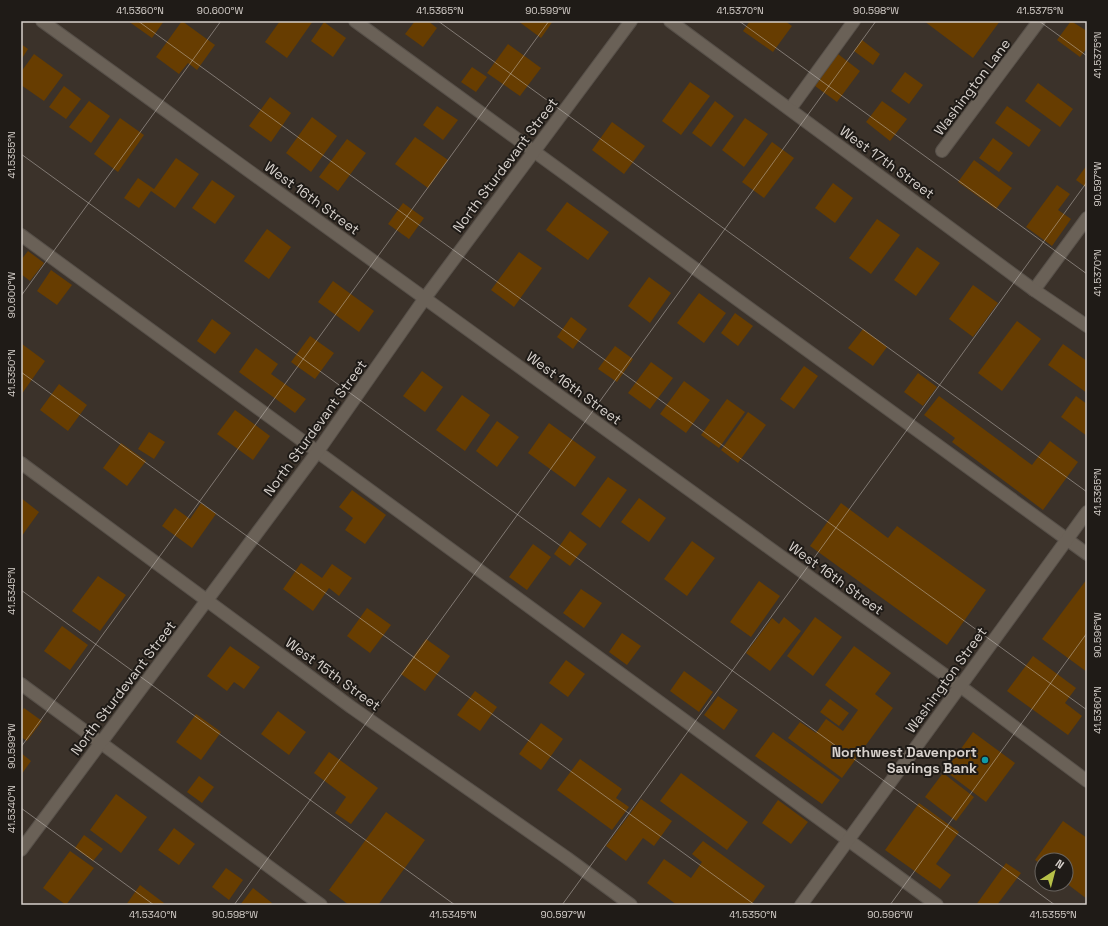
<svg xmlns="http://www.w3.org/2000/svg" width="1108" height="926" font-family="'Space Grotesk',sans-serif">
  <rect width="100%" height="100%" fill="#3b322a"/>
  <!-- building -->
  <path fill="#673d01" d="M128 21H164L152 38Z
    M182 21 215 45 197 70 188 63 179 74 156 57Z
    M280 21H313L287 58 265 42Z
    M415 21H428L437 28 423 47 405 34Z
    M518 21H553L541 38Z
    M750 21H785L792 26 773 52 743 31Z
    M924 21H1000L973 58Z
    M1071 21 1087 31V48L1080 57 1057 40Z
    M324 22 346 38 333 57 311 41Z
    M862 40 880 54 873 65 854 51Z
    M21 44 28 49 21 60Z
    M508 44 541 68 520 96 487 73Z
    M34 54 63 75 44 101 21 85V72Z
    M838 54 860 71 837 102 815 86Z
    M472 67 487 77 476 92 461 82Z
    M905 72 923 85 909 104 891 91Z
    M690 82 710 96 681 135 662 121Z
    M1038 83 1073 109 1060 127 1025 101Z
    M64 86 81 99 66 119 49 107Z
    M270 97 291 113 271 142 249 126Z
    M89 101 110 116 91 143 69 127Z
    M715 101 734 116 711 147 692 133Z
    M882 101 907 119 890 141 866 122Z
    M437 106 458 120 443 140 423 125Z
    M1007 106 1041 130 1029 147 995 123Z
    M312 117 337 136 311 172 286 153Z
    M120 118 144 135 118 172 94 154Z
    M745 118 768 134 744 167 722 150Z
    M612 122 645 146 624 174 592 150Z
    M415 137 448 160 428 188 395 164Z
    M993 138 1013 153 999 172 979 158Z
    M347 139 366 153 338 191 319 177Z
    M772 142 794 158 764 198 742 182Z
    M176 158 199 174 175 208 151 191 139 208 124 198 138 178 154 189Z
    M974 160 1012 188 996 209 958 182Z
    M1087 165V188L1076 180Z
    M212 180 235 196 215 224 192 208Z
    M833 183 853 198 835 223 815 208Z
    M1057 185 1070 194 1058 210 1071 219 1052 246 1026 227Z
    M567 202 609 232 588 260 546 230Z
    M403 203 424 218 409 239 388 224Z
    M877 219 900 235 871 274 849 258Z
    M267 229 291 247 269 279 244 261Z
    M917 247 940 263 916 296 894 280Z
    M28 251 44 263 30 281 21 274V260Z
    M519 252 542 268 514 307 491 290Z
    M51 270 72 285 57 305 37 291Z
    M649 277 671 293 650 323 628 306Z
    M333 281 374 311 359 332 318 302Z
    M973 285 998 303 973 337 949 319Z
    M699 293 726 313 704 343 677 323Z
    M735 313 753 326 738 346 721 333Z
    M571 317 587 329 573 349 557 337Z
    M212 319 231 333 215 354 197 341Z
    M1017 321 1041 339 1002 391 978 373Z
    M863 329 887 347 873 366 848 348Z
    M310 336 334 353 315 379 291 362Z
    M22 344 45 361 21 395V345Z
    M1063 344 1087 361V393L1048 365Z
    M615 346 633 359 617 382 598 369Z
    M256 348 278 364 271 374 306 399 295 413 239 372Z
    M651 362 673 378 650 409 628 393Z
    M804 366 818 376 794 409 780 399Z
    M422 371 443 387 425 412 403 396Z
    M918 373 937 387 923 406 904 392Z
    M684 381 710 400 686 433 660 414Z
    M59 384 87 405 68 431 40 410Z
    M462 395 490 415 465 451 436 430Z
    M939 396 1032 465 1050 441 1078 462 1043 510 952 442 955 438 924 415Z
    M1076 396 1087 404V436L1061 417Z
    M727 399 745 412 719 448 701 435Z
    M235 410 270 436 253 460 217 434Z
    M748 412 766 425 738 463 721 450Z
    M497 421 519 437 497 467 476 451Z
    M549 423 596 457 575 487 528 453Z
    M149 432 165 442 154 459 138 449Z
    M121 443 146 461 127 486 103 468Z
    M608 477 627 490 600 528 581 514Z
    M352 490 386 515 365 544 345 530 353 518 339 507Z
    M21 498 39 512 21 537Z
    M639 498 666 518 649 542 621 522Z
    M201 503 216 514 192 548 162 526 175 508 190 519Z
    M841 503 888 538 897 526 986 590 947 645 810 546Z
    M570 531 587 544 570 566 554 554Z
    M692 541 715 558 687 596 664 579Z
    M533 544 551 557 527 590 509 577Z
    M301 563 322 578 332 564 352 578 339 596 329 588 313 611 283 589Z
    M98 576 126 595 100 631 72 611Z
    M1087 579V672L1042 639Z
    M759 581 780 596 751 637 730 622Z
    M581 589 602 603 584 628 563 613Z
    M367 608 391 625 370 653 347 636Z
    M784 617 801 631 770 671 746 653 772 618 779 624Z
    M815 617 842 637 813 676 787 656Z
    M62 626 88 645 70 670 44 651Z
    M622 633 641 646 627 665 609 652Z
    M426 639 450 656 425 691 401 674Z
    M230 646 260 667 244 689 234 682 227 691 207 676Z
    M854 646 891 673 875 694 893 708 842 778 788 738 800 722 816 733 826 719 843 731 858 710 825 685Z
    M1033 656 1076 688 1065 703 1082 716 1068 735 1007 691Z
    M566 660 585 674 568 697 549 683Z
    M684 671 713 692 699 712 670 691Z
    M475 691 497 707 480 731 457 715Z
    M718 696 738 710 724 730 704 715Z
    M830 699 849 713 839 726 820 712Z
    M24 708 42 721 27 741 21 737V712Z
    M278 711 306 732 289 755 261 734Z
    M196 714 221 732 201 760 176 742Z
    M541 723 563 739 541 770 519 754Z
    M773 732 840 780 822 804 755 756Z
    M973 732 1015 763 986 802 945 771Z
    M329 752 378 788 351 824 335 813 346 797 314 773Z
    M21 753 31 761 21 775Z
    M580 759 622 789 616 798 629 807 612 830 557 790Z
    M681 773 748 822 727 850 660 801Z
    M943 773 974 797 956 821 925 797Z
    M199 776 214 787 202 803 187 792Z
    M116 794 147 817 121 853 90 830Z
    M641 799 672 821 654 846 643 838 626 861 606 846Z
    M778 800 808 822 791 844 762 823Z
    M919 803 959 832 936 864 951 875 940 889 885 850Z
    M386 812 425 840 378 905H349L329 890Z
    M1063 821 1087 838V899L1066 883V860H1042V865L1035 860Z
    M174 828 195 844 179 865 158 850Z
    M84 835 103 849 93 861 75 848Z
    M703 841 765 886 751 905H677L647 883 664 859 691 878 702 862 692 854Z
    M70 851 94 868 66 905 43 888Z
    M1006 863 1021 873 997 905H976Z
    M226 868 243 880 229 900 212 887Z
    M140 885 164 903 163 905H126Z
    M253 888 272 903 271 905H240Z"/>
  <g fill="none" stroke-linecap="round" stroke-linejoin="round">
    <defs>
      <path id="lane" d="M355 21 1087 554
        M790 109 854 21
        M21 235 937 905
        M1034 290 1087 218
        M21 684 321 905"/>
      <path id="street" d="M42 21 960 686 1087 781
        M670 21 1034 290 1087 326
        M942 151 1039 21
        M21 463 351 707 567 858 631 905
        M21 850 318 451 425 298 631 21"/>
      <path id="secondary" d="M801 905 1087 512"/>
    </defs>
    <!-- lane casing -->
    <use href="#lane" stroke="#58514a" stroke-width="14"/>
    <!-- street casing -->
    <use href="#street" stroke="#58514a" stroke-width="14"/>
    <!-- secondary casing -->
    <use href="#secondary" stroke="#58514a" stroke-width="14"/>
    <!-- lane -->
    <use href="#lane" stroke="#6a6157" stroke-width="12"/>
    <!-- street -->
    <use href="#street" stroke="#6a6157" stroke-width="12"/>
    <!-- secondary -->
    <use href="#secondary" stroke="#6a6157" stroke-width="12"/>
  </g>
  <!-- ticks -->
  <path fill="none" stroke="#d7d1cc" stroke-width="1" stroke-opacity="0.45" d="M138 21 1087 710M438 21 1087 492M739 21 1087 274M1039 21 1087 56M21 154 1055 905M21 296 221 21M21 372 755 905M21 590 455 905M21 747 549 21M21 808 154 905M234 905 876 21M562 905 1087 182M890 905 1087 633"/>
  <!-- markers -->
  <circle fill="#0f9aa8" stroke="#1f1b17" stroke-width="1.5" cx="985" cy="760" r="4"/>
  <g text-anchor="middle" dominant-baseline="central" stroke-width="4" stroke-linejoin="round" paint-order="stroke">
    <!-- street labels -->
    <g font-size="14" fill="#d7d1cc" stroke="#1f1b17">
      <text transform="translate(972 87) rotate(-53)">Washington Lane</text>
      <text transform="translate(887 162) rotate(36)">West 17th Street</text>
      <text transform="translate(505 165) rotate(-53)">North Sturdevant Street</text>
      <text transform="translate(312 198) rotate(36)">West 16th Street</text>
      <text transform="translate(574 388) rotate(36)">West 16th Street</text>
      <text transform="translate(315 428) rotate(-54)">North Sturdevant Street</text>
      <text transform="translate(836 578) rotate(36)">West 16th Street</text>
      <text transform="translate(333 674) rotate(36)">West 15th Street</text>
      <text transform="translate(946 680) rotate(-54)">Washington Street</text>
      <text transform="translate(123 688) rotate(-53)">North Sturdevant Street</text>
    </g>
    <!-- poi labels -->
    <g font-size="14" font-weight="bold" fill="#d7d1cc" stroke="#1f1b17" text-anchor="end">
      <text x="977" y="752">Northwest Davenport<tspan x="977" dy="16">Savings Bank</tspan></text>
    </g>
  </g>
  <!-- border -->
  <rect width="1108" height="926" fill="none" stroke="#1f1b17" stroke-width="44"/>
  <!-- north arrow -->
  <g transform="translate(1054 872) rotate(36)"><circle r="19" fill="#1f1b17" stroke="#69645f"/>
  <path d="M0-3L7 15L0 10L-7 15Z" fill="#b7c148"/>
  <text y="-6" font-size="11" font-weight="bold" text-anchor="middle" fill="#d7d1cc">N</text>
  </g>
  <rect x="22" y="22" width="1064" height="882" fill="none" stroke="#d7d1cc" stroke-width="1.5"/>
  <g font-size="10" text-anchor="middle" fill="#d7d1cc">
    <text x="140" y="14">41.5360°N</text>
    <text x="220" y="14">90.600°W</text>
    <text x="440" y="14">41.5365°N</text>
    <text x="548" y="14">90.599°W</text>
    <text x="740" y="14">41.5370°N</text>
    <text x="876" y="14">90.598°W</text>
    <text x="1040" y="14">41.5375°N</text>
    <text transform="translate(1097 55) rotate(-90)" y="4">41.5375°N</text>
    <text transform="translate(11 155) rotate(-90)" y="4">41.5355°N</text>
    <text transform="translate(1097 184) rotate(-90)" y="4">90.597°W</text>
    <text transform="translate(1097 273) rotate(-90)" y="4">41.5370°N</text>
    <text transform="translate(11 295) rotate(-90)" y="4">90.600°W</text>
    <text transform="translate(11 373) rotate(-90)" y="4">41.5350°N</text>
    <text transform="translate(1097 492) rotate(-90)" y="4">41.5365°N</text>
    <text transform="translate(11 591) rotate(-90)" y="4">41.5345°N</text>
    <text transform="translate(1097 635) rotate(-90)" y="4">90.596°W</text>
    <text transform="translate(1097 710) rotate(-90)" y="4">41.5360°N</text>
    <text transform="translate(11 746) rotate(-90)" y="4">90.599°W</text>
    <text transform="translate(11 809) rotate(-90)" y="4">41.5340°N</text>
    <text x="153" y="918">41.5340°N</text>
    <text x="235" y="918">90.598°W</text>
    <text x="453" y="918">41.5345°N</text>
    <text x="563" y="918">90.597°W</text>
    <text x="753" y="918">41.5350°N</text>
    <text x="890" y="918">90.596°W</text>
    <text x="1053" y="918">41.5355°N</text>
  </g>
</svg>
